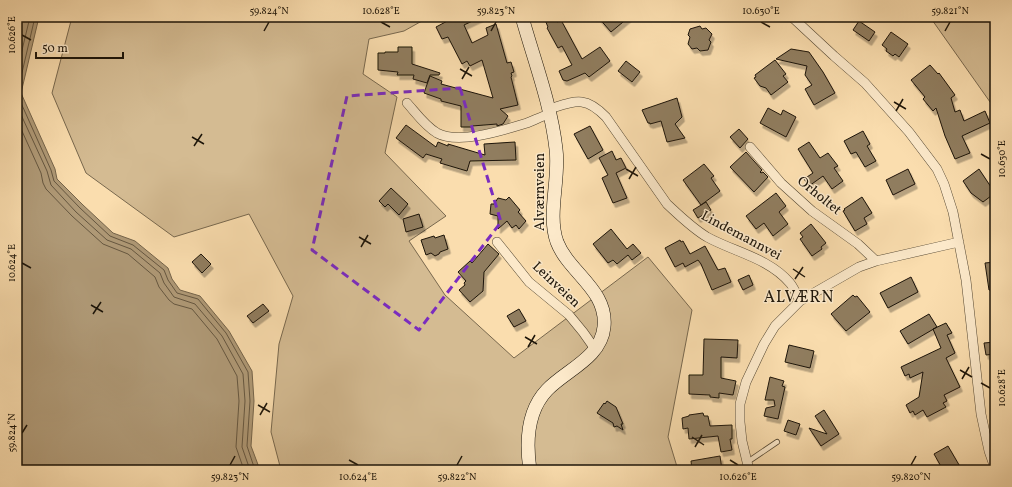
<svg xmlns="http://www.w3.org/2000/svg" width="1012" height="487" font-family="Vollkorn,serif">
  <defs>
    <filter id="shadow"><feDropShadow dx="2.5" dy="4.5" stdDeviation="0" flood-color="#0004"/></filter>
  </defs>
  <rect width="100%" height="100%" fill="#faddae"/>
  <filter id="stains"><feTurbulence type="fractalNoise" baseFrequency=".005" numOctaves="4"/><feColorMatrix values="0 0 0 0 .2 0 0 0 0 .09 0 0 0 0 .02 0 0 0 .5 -.17"/></filter>
  <radialGradient id="worn" r=".72"><stop offset=".6" stop-color="#630" stop-opacity="0"/><stop offset="1" stop-color="#630" stop-opacity=".3"/></radialGradient>
  <!-- green -->
  <path fill="#d4bb92" stroke="#78684e" d="M72 17H429L404 31 369 39 363 74 397 97 385 153 446 216 409 241 445 295 514 358 648 257 692 310 668 437 678 470H281L271 432 279 344 293 296 249 214 174 237 86 173 52 93Z
    M930 17H995V109Z"/>
  <!-- water -->
  <path fill="#af9976" stroke="#75644a" d="M17 17H39L21 93 55 169 57 179 83 205 113 233 135 241 168 268 172 279 180 290 200 296 229 331 252 371 254 401 251 446 260 470H17Z"/>
  <g fill="none" stroke-linecap="round" stroke-linejoin="round">
    <!-- shore -->
    <path stroke="#665740" stroke-width="1" d="M35 17 17 94 51 170 54 181 80 208 110 236 133 245 164 270 168 280 177 293 198 299 226 333 248 372 250 401 247 446 255 470
      M17 71 30 17
      M17 106 47 171 51 185 76 212 107 240 131 249 160 273 164 283 174 297 195 304 222 336 243 374 245 401 242 447 250 470
      M17 120 41 173 43 183 46 189 72 216 103 244 128 254 155 277 159 287 169 300 174 304 192 309 217 339 237 376 239 401 236 447 244 470"/>
  </g>
  <!-- building -->
  <path fill="#907d5f" stroke="#1d1509" filter="url(#shadow)" d="M455 17H481L464 25 472 43 488 35 486 28 496 24 507 63 511 62 514 72 511 73 512 76 511 77 518 105 500 109 508 116 503 124 497 126V124L472 126V127H461V106L441 101V99L424 93 430 76 442 81 441 84 493 98 482 60 470 66 467 61 462 64 448 37 442 39 436 27Z
    M551 17H555L557 22 561 20 582 59 600 47 610 61 589 77 585 73 567 81 563 80 559 71 572 65 562 46 558 48 547 28 548 27 545 20Z
    M598 17H629L611 32Z
    M859 21 875 32 869 41 853 30Z
    M700 26 702 29 706 28 712 34 709 40 711 42 708 50 700 51 697 48 692 49 688 44 690 37 688 35 690 29Z
    M891 32 908 44 899 57 895 54 893 56 886 51 887 49 882 45Z
    M398 47H412V64L440 73 439 75H430L427 83 413 79 414 75H397L398 72 378 70V53H385V52H398Z
    M791 49 809 52 823 72 835 93 814 105 805 89 812 85 805 75 807 66 776 59Z
    M775 60 786 74 783 76 788 82 771 95 766 88 760 86 754 78 756 77 755 75Z
    M626 61 640 72 632 82 618 71Z
    M930 65 938 74 939 73 955 95 951 98 955 112 960 110 964 121 985 111 990 123 962 136 970 153 955 159 945 136 936 108 933 111 923 99 925 97 911 80Z
    M677 98 682 117 675 124 685 138 667 142 661 121 650 124V123H648L642 110Z
    M768 108 781 115 783 110 796 117 786 137 760 123Z
    M406 125 436 147 438 142 448 146V144L485 155 484 144 515 142 516 160 470 161 467 171 440 163 442 159 426 154 423 158 396 138Z
    M590 126 603 150 588 159 574 134Z
    M739 129 748 139 740 148 730 137Z
    M863 131 870 144 867 146 876 161 865 167 856 152 851 154 844 141Z
    M809 142 820 158 828 153 838 166 834 168 843 181 832 189 823 176 809 186 804 179 813 173 798 149Z
    M612 151 616 160 621 158 626 168 616 173 627 198 613 203 602 178 608 175 599 158Z
    M746 152 762 170 760 172 761 173 763 172 768 177 754 192 730 167Z
    M704 164 714 176 711 178 720 191 701 205 683 180Z
    M908 169 915 184 893 195 886 180Z
    M979 169 995 193 983 202 971 193 963 181Z
    M391 188 408 204 399 215 388 204 385 207 379 201Z
    M776 193 786 206 779 212 788 224 773 236 764 223 756 229 746 216Z
    M509 197 520 210 518 212 526 221 519 229 516 225 512 228 507 221 498 229V216L490 214 491 204H494L498 198 506 200Z
    M862 197 872 213 864 218 867 224 855 231 843 211 845 210 844 209Z
    M706 202 711 210 698 218 693 210Z
    M419 214 423 227 406 232 403 219Z
    M811 224 826 243 821 247 822 249 812 256 800 239 803 237 800 233Z
    M611 229 627 249 633 244 641 253 632 260 628 255 617 264 613 260 608 263 593 244Z
    M444 235 448 249 440 252 439 254 435 256 431 253 426 255 421 240 434 236 435 238Z
    M680 240 681 242 683 241 690 254 705 246 718 270 725 268 731 282 712 290 701 264 698 260 685 267 683 263 675 267 665 248Z
    M488 244 499 254 484 272 483 291 470 302 459 290 465 285 464 283 466 281 458 272 470 261 472 263Z
    M201 254 211 264 202 273 192 262Z
    M995 262V290H989L985 263Z
    M749 275 753 285 743 290 738 280Z
    M911 277 918 292 888 308 880 293Z
    M853 295 855 297 857 296 870 312 846 331 831 314Z
    M263 304 269 311 253 323 247 316Z
    M519 309 526 321 514 327 507 316Z
    M929 314 937 327 908 344 900 331Z
    M946 323 952 333 947 335 955 353 946 358 960 387 944 395 947 401 943 403 946 407 927 417 923 410 915 415 913 411 910 413 906 405 919 397 923 372 910 378 909 374 905 376 901 367 941 348 933 329Z
    M704 339 738 340 737 358 721 357V378L736 381 733 395 719 393V398L710 397V395L689 394V375H703Z
    M995 342V354L986 355 984 343Z
    M789 345 814 351 810 368 785 362Z
    M770 377 784 381 782 386 785 387 778 419 764 416 766 408 775 406 774 400H765Z
    M607 401 616 407 623 424H621L623 430 617 426 614 427 613 423 597 413 604 403 605 404Z
    M824 410 839 434 821 446 809 428 827 434 815 416Z
    M703 413 704 416H708L710 426 732 425V439H730L732 450 721 452 718 436 689 439 688 428 683 429 682 418 689 416V415Z
    M788 420 800 424 796 435 784 431Z
    M948 446 962 470H943L934 454Z
    M720 456 722 470H692L691 461Z"/>
  <g fill="none" stroke-linecap="round" stroke-linejoin="round">
    <defs>
      <path id="lane" d="M746 463 777 442"/>
      <path id="street" d="M792 17 834 56 865 83 909 132 937 169 944 184 953 212 966 280 981 414 989 451 995 468
        M407 103C416 113 425 126 437 133 459 145 504 130 527 123 535 120 542 116 550 114
        M549 109C575 101 585 95 606 117L667 204C680 216 692 228 707 237 734 252 769 258 790 283 794 288 797 295 800 301
        M750 147 781 183 812 211 858 244 876 261
        M497 242 529 282 569 315 583 332 595 349
        M749 470 742 441 740 422V404L746 382 764 344 775 326 800 301 859 267 876 261 959 242"/>
      <path id="secondary" d="M522 17C534 60 551 104 556 149 560 179 547 214 557 242 569 273 608 290 604 327 601 358 566 370 547 390 527 411 526 443 530 470"/>
    </defs>
    <!-- lane casing -->
    <use href="#lane" stroke="#544732" stroke-width="6"/>
    <!-- street casing -->
    <use href="#street" stroke="#544732" stroke-width="10"/>
    <!-- secondary casing -->
    <use href="#secondary" stroke="#1d1509" stroke-width="14"/>
    <!-- lane -->
    <use href="#lane" stroke="#fce9ca" stroke-width="4.5"/>
    <!-- street -->
    <use href="#street" stroke="#fce9ca" stroke-width="9"/>
    <!-- secondary -->
    <use href="#secondary" stroke="#fce9ca" stroke-width="13"/>
  </g>
  <!-- marked area -->
  <path fill="none" stroke="#7b2cbf" stroke-width="3" stroke-dasharray="8 5" stroke-linejoin="round" d="M460 88 501 222 419 330 312 250 347 96Z"/>
  <!-- ticks -->
  <path fill="none" stroke="#1d1509" stroke-width="1.5" d="M381 22 390 27M761 22 770 27M264 31 269 22M491 31 496 22M945 31 950 22M22 35 31 40M460 69 472 76M462 79 469 67M894 102 906 109M896 111 903 99M192 137 204 144M194 146 202 134M981 154 990 159M626 169 638 176M629 179 636 167M359 237 371 244M361 247 368 235M22 263 31 268M793 269 805 277M795 279 803 267M91 305 103 312M93 314 101 302M525 337 537 344M528 347 535 335M960 370 972 377M962 379 969 367M981 383 990 388M258 405 270 412M260 415 267 403M22 433 27 425M692 437 704 445M695 447 702 435M349 460 358 465M730 460 738 465M230 465 235 456M457 465 462 456M911 465 916 456"/>
  <g text-anchor="middle" dominant-baseline="central" stroke-width="3" stroke-linejoin="round" paint-order="stroke">
    <!-- street labels -->
    <g font-size="14" fill="#1d1509" stroke="#fce9ca">
      <text transform="translate(540 192) rotate(-90)">Alværnveien</text>
      <text transform="translate(819 196) rotate(39)">Orholtet</text>
      <text transform="translate(741 236) rotate(28)">Lindemannvei</text>
      <text transform="translate(556 285) rotate(43)">Leinveien</text>
    </g>
    <!-- quarter labels -->
    <g font-size="16" letter-spacing="1" fill="#1d1509" stroke="#fce9ca">
      <text x="799" y="298">ALVÆRN</text>
    </g>
  </g>
  <!-- margin -->
  <rect width="1012" height="487" fill="none" stroke="#faddae" stroke-width="44"/>
  <!-- scale -->
  <path d="M36 52v6h87v-6" fill="none" stroke="#1d1509" stroke-width="2"/>
  <text x="42" y="52" font-size="12" fill="#1d1509" stroke="#fce9ca" stroke-width="3" paint-order="stroke">50 m</text>
  <rect x="22" y="22" width="968" height="443" fill="none" stroke="#1d1509" stroke-width="1.5"/>
  <g font-size="10" text-anchor="middle" fill="#1d1509">
    <text x="269" y="14">59.824°N</text>
    <text x="381" y="14">10.628°E</text>
    <text x="496" y="14">59.823°N</text>
    <text x="761" y="14">10.630°E</text>
    <text x="950" y="14">59.821°N</text>
    <text transform="translate(11 35) rotate(-90)" y="4">10.626°E</text>
    <text transform="translate(1001 159) rotate(-90)" y="4">10.630°E</text>
    <text transform="translate(11 263) rotate(-90)" y="4">10.624°E</text>
    <text transform="translate(1001 388) rotate(-90)" y="4">10.628°E</text>
    <text transform="translate(11 433) rotate(-90)" y="4">59.824°N</text>
    <text x="230" y="480">59.823°N</text>
    <text x="358" y="480">10.624°E</text>
    <text x="457" y="480">59.822°N</text>
    <text x="738" y="480">10.626°E</text>
    <text x="911" y="480">59.820°N</text>
  </g>
  <rect width="100%" height="100%" filter="url(#stains)"/>
  <rect width="100%" height="100%" fill="url(#worn)"/>
</svg>
